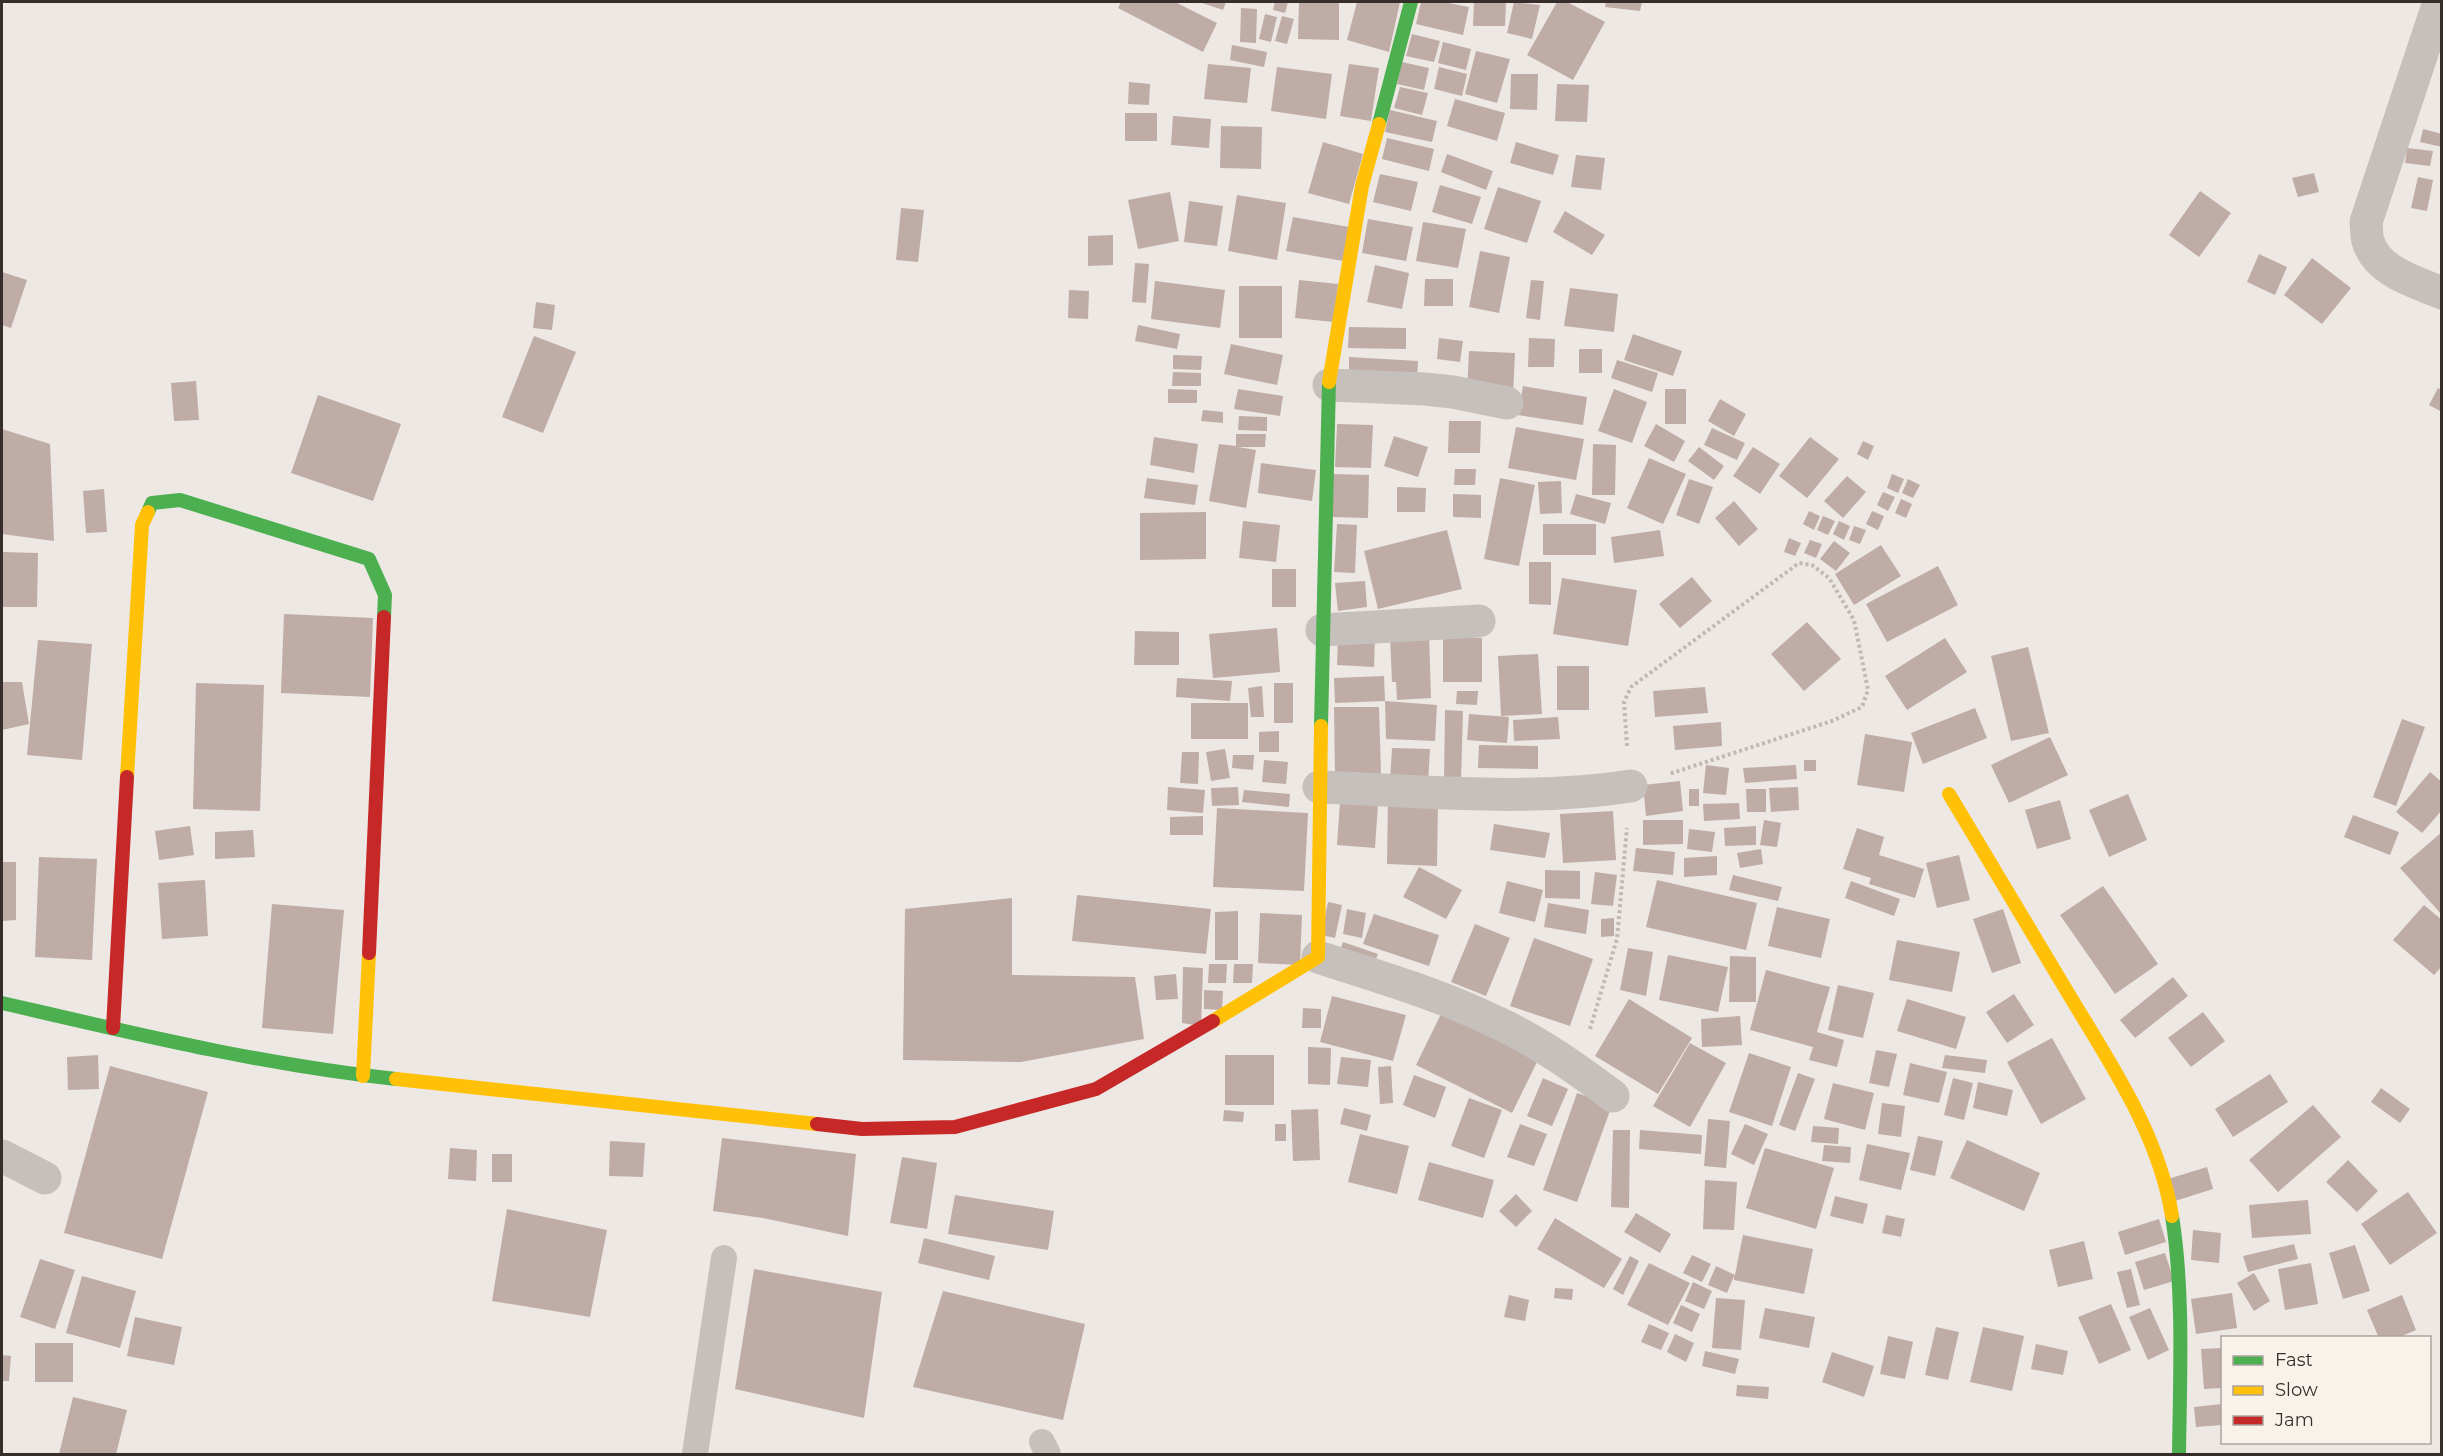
<svg xmlns="http://www.w3.org/2000/svg" width="2443" height="1456" font-family="Montserrat,sans-serif">
  <rect width="100%" height="100%" fill="#ede8e3"/>
  <!-- building -->
  <path fill="#bfaca6" d="M1121 2H1175L1217 23 1203 52 1118 8Z
    M1199 2H1226L1223 10Z
    M1275 2H1288L1285 13 1273 10Z
    M1299 2H1339V40L1298 39Z
    M1357 2H1400L1389 52 1347 40Z
    M1421 2H1443L1469 7 1463 35 1416 24Z
    M1474 2H1506L1505 26H1473Z
    M1514 2 1540 5 1532 39 1507 33Z
    M1557 2H1567L1605 22 1573 80 1527 55Z
    M1606 2H1642L1640 11 1605 7Z
    M1241 8 1257 9 1256 43 1240 42Z
    M1265 14 1277 17 1271 42 1259 39Z
    M1282 16 1294 19 1287 44 1275 41Z
    M1412 34 1440 41 1434 62 1406 56Z
    M1443 42 1471 49 1466 70 1438 63Z
    M1232 45 1267 52 1264 67 1230 60Z
    M1476 51 1510 59 1497 103 1465 94Z
    M1402 62 1429 68 1424 90 1397 84Z
    M1208 64 1251 68 1247 103 1204 99Z
    M1349 64 1379 68 1371 121 1340 116Z
    M1277 67 1332 74 1326 119 1271 111Z
    M1439 67 1467 74 1462 96 1434 89Z
    M1511 74H1538L1537 110 1510 109Z
    M1129 82 1150 84 1149 105 1128 104Z
    M1557 84 1589 85 1587 122 1555 121Z
    M1400 87 1428 93 1422 115 1394 108Z
    M1455 99 1505 113 1497 141 1447 126Z
    M1390 110 1437 121 1432 142 1385 132Z
    M1125 113H1157V141H1125Z
    M1173 116 1211 119 1209 148 1171 145Z
    M1221 126 1262 127 1261 169 1220 168Z
    M2423 129 2442 134V147L2420 142Z
    M1387 138 1434 149 1429 171 1382 159Z
    M1323 142 1363 154 1349 204 1308 193Z
    M1516 142 1559 155 1553 175 1510 163Z
    M2407 148 2433 151 2430 166 2405 163Z
    M1447 154 1493 171 1486 190 1441 172Z
    M1576 155 1605 158 1601 190 1571 187Z
    M2314 173 2319 192 2298 197 2292 178Z
    M1380 174 1418 182 1411 211 1373 202Z
    M2418 177 2433 180 2427 211 2411 208Z
    M1440 185 1481 197 1472 224 1432 212Z
    M1498 187 1541 201 1527 243 1484 229Z
    M2200 191 2231 213 2199 257 2169 235Z
    M1170 192 1179 241 1138 249 1128 200Z
    M1237 195 1286 203 1277 260 1228 251Z
    M1189 201 1223 206 1217 246 1184 242Z
    M901 208 924 210 918 262 896 260Z
    M1565 211 1605 235 1592 255 1553 232Z
    M1293 217 1349 227 1343 261 1286 251Z
    M1368 219 1413 227 1406 261 1362 253Z
    M1423 222 1466 229 1458 268 1416 261Z
    M1113 235V265L1088 266V236Z
    M1480 251 1510 257 1499 313 1469 307Z
    M2259 254 2287 267 2275 295 2247 282Z
    M2312 258 2351 288 2322 324 2284 295Z
    M1135 263 1149 264 1146 303 1132 302Z
    M1375 265 1409 273 1402 309 1367 302Z
    M2 272 27 280 11 328 2 325Z
    M1425 279H1453V306H1424Z
    M1299 280 1338 284 1334 322 1295 318Z
    M1531 280 1544 281 1540 320 1526 318Z
    M1155 281 1225 290 1220 328 1151 319Z
    M1239 286H1282V338H1239Z
    M1570 288 1618 294 1614 332 1564 326Z
    M1069 290 1089 291 1088 319 1068 318Z
    M536 302 555 305 552 330 533 328Z
    M1138 325 1180 334 1177 349 1135 341Z
    M1349 327 1406 328V349L1348 348Z
    M1633 334 1682 351 1673 376 1624 360Z
    M534 336 576 352 543 433 502 417Z
    M1439 338 1463 341 1460 362 1437 359Z
    M1529 338 1555 339 1554 367H1528Z
    M1231 344 1283 355 1277 385 1224 374Z
    M1579 349H1602V373H1579Z
    M1469 351 1515 353 1513 396 1467 393Z
    M1173 355 1202 356 1201 370 1173 369Z
    M1349 357 1418 361 1417 379 1349 376Z
    M1617 360 1658 373 1652 392 1611 378Z
    M1173 372 1201 373V386H1172Z
    M196 381 199 420 174 421 171 383Z
    M1523 386 1587 397 1583 425 1518 415Z
    M2438 388 2442 390V412L2429 405Z
    M1168 389 1197 390V403H1168Z
    M1238 389 1283 396 1280 416 1234 409Z
    M1614 389 1647 402 1632 443 1598 431Z
    M1665 389H1686V424H1665Z
    M318 395 401 424 373 501 291 473Z
    M1720 399 1746 414 1734 436 1708 421Z
    M1203 410 1223 412V423L1201 421Z
    M1239 416 1267 417V431L1238 430Z
    M1449 421H1481L1480 453H1448Z
    M1337 424 1373 425 1371 468 1335 467Z
    M1656 424 1685 441 1674 462 1644 446Z
    M1516 427 1584 439 1576 480 1508 468Z
    M1712 428 1745 443 1737 460 1704 445Z
    M2 429 50 444 54 541 2 534Z
    M1236 434H1266L1265 447H1238L1256 450 1246 508 1209 501 1219 444 1236 446Z
    M1394 436 1428 447 1418 477 1384 466Z
    M1154 437 1198 444 1194 473 1150 465Z
    M1810 437 1839 459 1807 498 1779 476Z
    M1863 441 1874 446 1868 460 1857 454Z
    M1593 444 1616 445 1615 495H1592Z
    M1699 447 1724 466 1714 480 1688 461Z
    M1753 447 1780 464 1760 494 1733 476Z
    M1649 458 1686 474 1663 524 1627 508Z
    M1261 463 1316 470 1312 501 1258 493Z
    M1455 469H1476L1475 485H1454Z
    M1333 474 1369 475 1368 518 1331 517Z
    M1892 474 1904 479 1898 493 1887 488Z
    M1847 476 1866 492 1843 518 1824 501Z
    M1147 478 1198 485 1195 505 1144 498Z
    M1500 478 1535 485 1519 566 1484 559Z
    M1689 479 1713 487 1699 524 1676 515Z
    M1908 479 1920 485 1913 498 1902 493Z
    M1561 481 1562 513 1540 514 1538 482Z
    M1397 487 1426 488 1425 512H1397Z
    M104 489 107 532 86 533 83 491Z
    M1883 492 1895 497 1888 511 1877 505Z
    M1453 494 1481 495V518L1453 517Z
    M1576 494 1611 503 1605 524 1570 514Z
    M1901 499 1912 504 1906 518 1895 513Z
    M1734 501 1758 529 1739 546 1715 518Z
    M1809 511 1820 516 1814 530 1803 524Z
    M1872 511 1884 516 1878 530 1866 524Z
    M1206 512V559L1140 560V513Z
    M1823 516 1835 521 1828 535 1817 530Z
    M1243 521 1280 525 1276 562 1239 558Z
    M1839 521 1850 526 1844 540 1833 534Z
    M1337 524 1357 525 1355 573 1334 572Z
    M1543 524H1596V555H1543Z
    M1854 526 1866 530 1860 544 1849 540Z
    M1447 530 1462 589 1378 609 1364 551Z
    M1660 530 1664 556 1614 563 1611 537Z
    M1789 538 1801 543 1795 556 1784 552Z
    M1810 540 1822 544 1816 558 1804 553Z
    M1834 541 1850 553 1836 571 1820 559Z
    M1881 545 1901 576 1854 605 1835 574Z
    M2 552 38 553 37 607H2Z
    M1529 562H1551V605L1529 604Z
    M1938 566 1958 605 1887 642 1866 604Z
    M1272 569H1296V607H1272Z
    M1692 577 1712 601 1680 628 1659 604Z
    M1562 578 1637 590 1628 646 1553 634Z
    M1365 581 1367 607 1338 611 1335 583Z
    M284 614 373 618 370 697 281 693Z
    M1807 622 1841 659 1804 691 1771 654Z
    M1277 628 1280 672 1213 678 1209 634Z
    M1135 631 1179 632V665H1134Z
    M1429 634 1431 698 1397 700 1396 682H1392L1390 636Z
    M1338 636H1375L1374 667 1337 665Z
    M1443 638H1482V682H1443Z
    M1945 638 1967 672 1907 710 1885 676Z
    M38 640 92 644 82 760 27 755Z
    M2028 647 2049 733 2011 741 1991 656Z
    M1538 654 1542 714 1501 716 1498 656Z
    M1557 666H1589V710H1557Z
    M1384 676 1385 701 1335 703 1334 678Z
    M1177 678 1232 681 1230 701 1176 697Z
    M2 682H22L29 724 2 730Z
    M196 683 264 685 260 811 193 809Z
    M1274 683H1293V723H1274Z
    M1262 686 1264 717H1251L1248 688Z
    M1705 687 1708 713 1655 717 1653 691Z
    M1457 691H1478L1477 705 1456 704Z
    M1385 701 1437 705 1435 741 1386 739Z
    M1191 703H1248V739H1191Z
    M1334 707H1379L1381 775 1335 776Z
    M1975 708 1987 738 1923 764 1911 733Z
    M1445 710 1463 711 1461 781H1444Z
    M1469 714 1509 717 1507 743 1467 740Z
    M1558 717 1560 739 1514 741 1513 720Z
    M2402 719 2425 727 2396 806 2373 797Z
    M1721 722 1722 746 1675 750 1673 726Z
    M1279 731V752H1259V732Z
    M1865 734 1912 742 1904 792 1857 785Z
    M2050 737 2068 775 2009 803 1991 765Z
    M1479 745 1538 746V769L1478 768Z
    M1392 748 1430 749 1428 783 1390 781Z
    M1225 749 1230 778 1211 781 1206 752Z
    M1182 752H1199L1198 784 1180 783Z
    M1233 755H1254L1253 770 1232 768Z
    M1264 760 1288 762 1286 784 1262 782Z
    M1804 760H1816V771H1804Z
    M1706 765 1729 768 1726 795 1703 793Z
    M1796 765 1797 779 1745 783 1743 768Z
    M2430 772 2442 782V810L2422 833 2396 812Z
    M1680 781 1683 811 1646 816 1643 785Z
    M1168 787 1205 790 1203 813 1167 810Z
    M1238 787 1239 805 1212 806 1211 788Z
    M1798 787 1799 810 1771 812 1769 788Z
    M1689 789H1699V806H1689Z
    M1746 789H1766V812H1747Z
    M1244 790 1290 794 1289 807 1242 802Z
    M2128 794 2147 840 2109 857 2089 810Z
    M1388 800H1438L1437 866 1387 864Z
    M2060 800 2071 839 2037 849 2025 810Z
    M1340 802 1378 804 1375 848 1337 845Z
    M1739 803 1740 819 1704 821 1703 804Z
    M1217 808 1308 813 1304 891 1213 887Z
    M1613 811 1616 860 1563 863 1560 814Z
    M2353 815 2399 832 2390 855 2344 837Z
    M1203 816V835H1170V817Z
    M1643 820H1683V844L1643 845Z
    M1764 820 1781 823 1777 847 1760 845Z
    M1494 824 1550 833 1545 858 1490 850Z
    M190 826 194 855 159 860 155 831Z
    M1756 826V845L1725 846 1724 828Z
    M1857 828 1884 837 1879 855 1924 869 1915 898 1869 884 1871 878 1843 869Z
    M1689 829 1715 832 1712 852 1687 849Z
    M253 830 255 857 215 859V832Z
    M2442 832V915L2400 868Z
    M1636 848 1675 852 1673 875 1633 871Z
    M1761 849 1763 864 1740 868 1737 853Z
    M1959 855 1970 900 1937 908 1926 863Z
    M1717 856V875L1684 877V858Z
    M39 857 97 859 92 960 35 957Z
    M2 862H16V920L2 921Z
    M1419 867 1462 890 1446 919 1403 897Z
    M1545 870 1580 871V899L1545 898Z
    M1595 872 1617 875 1613 906 1591 904Z
    M1733 875 1782 887 1778 901 1729 890Z
    M205 880 208 936 162 939 158 883Z
    M1657 880 1757 903 1746 950 1646 927Z
    M1507 881 1543 890 1535 922 1499 913Z
    M1851 881 1900 899 1894 916 1845 898Z
    M2103 886 2158 964 2115 994 2060 915Z
    M1077 895 1211 909 1206 954 1072 941Z
    M1012 898V975L1135 977 1144 1039 1021 1062 903 1060 905 909Z
    M1328 902 1342 905 1335 938 1321 935Z
    M1548 903 1589 910 1586 934 1544 927Z
    M272 904 344 910 333 1034 262 1028Z
    M2424 905 2442 920V966L2434 975 2393 940Z
    M1777 907 1830 919 1821 958 1768 946Z
    M1347 909 1366 913 1362 938 1343 934Z
    M2003 909 2021 963 1992 973 1973 919Z
    M1238 911V960H1215V912Z
    M1260 913 1302 915 1300 965 1258 963Z
    M1374 914 1439 935 1429 966 1363 944Z
    M1614 918V936L1601 937V919Z
    M1475 924 1510 938 1486 996 1451 982Z
    M1534 938 1593 959 1570 1026 1510 1006Z
    M1897 940 1960 952 1952 992 1889 980Z
    M1343 942 1378 954 1373 967 1338 955Z
    M1628 948 1653 952 1646 996 1620 990Z
    M1668 955 1728 967 1718 1012 1659 1000Z
    M1730 956 1756 957V1002H1729Z
    M1209 964H1227L1226 983H1208Z
    M1234 964H1253L1252 983H1233Z
    M1183 967 1203 968 1201 1026 1182 1023Z
    M1766 970 1830 987 1817 1032 1844 1040 1837 1067 1809 1060 1813 1047 1750 1030Z
    M1176 974 1178 999 1156 1000 1154 976Z
    M2173 977 2188 996 2135 1038 2120 1020Z
    M1838 985 1874 993 1863 1038 1828 1030Z
    M1204 990 1223 991 1222 1010 1204 1009Z
    M2014 994 2034 1025 2007 1043 1986 1012Z
    M1332 996 1406 1015 1393 1061 1320 1042Z
    M1629 999 1692 1038 1658 1094 1595 1056Z
    M1907 999 1966 1017 1956 1049 1897 1031Z
    M1303 1008 1321 1009V1028H1302Z
    M1442 1012 1538 1060 1512 1113 1416 1065Z
    M2203 1012 2225 1041 2191 1067 2168 1038Z
    M1740 1016 1742 1045 1702 1047 1701 1019Z
    M2052 1038 2086 1099 2041 1124 2007 1062Z
    M1690 1043 1726 1063 1690 1127 1653 1106Z
    M1308 1047 1331 1048 1330 1085 1308 1084Z
    M1876 1050 1897 1054 1889 1087 1869 1083Z
    M1749 1053 1791 1067 1772 1126 1729 1112Z
    M98 1055 99 1089 68 1090 67 1057Z
    M1225 1055H1274V1105H1225Z
    M1945 1055 1987 1060 1985 1073 1942 1068Z
    M1341 1057 1371 1060 1368 1087 1337 1084Z
    M1910 1063 1947 1072 1939 1103 1903 1095Z
    M110 1066 208 1092 162 1259 64 1233Z
    M1391 1066 1393 1103 1380 1104 1378 1067Z
    M1798 1073 1815 1079 1795 1131 1779 1125Z
    M2270 1074 2288 1102 2233 1137 2215 1109Z
    M1414 1075 1446 1087 1435 1118 1403 1105Z
    M1543 1078 1568 1089 1552 1126 1527 1116Z
    M1953 1078 1973 1083 1964 1120 1944 1115Z
    M1978 1082 2013 1090 2007 1116 1973 1108Z
    M1833 1083 1874 1093 1865 1130 1824 1119Z
    M2381 1088 2410 1109 2400 1123 2371 1102Z
    M1577 1093 1612 1105 1577 1202 1543 1190Z
    M1469 1098 1502 1110 1484 1158 1451 1146Z
    M1882 1103 1905 1106 1901 1137 1878 1134Z
    M2313 1105 2341 1137 2278 1192 2249 1160Z
    M1344 1108 1371 1115 1367 1131 1340 1124Z
    M1318 1109 1320 1160 1293 1161 1291 1110Z
    M1224 1110 1244 1112 1243 1122 1223 1121Z
    M1708 1119 1730 1121 1726 1168 1704 1166Z
    M1275 1124H1286V1141H1275Z
    M1520 1124 1547 1134 1534 1166 1507 1157Z
    M1745 1124 1768 1134 1754 1165 1731 1154Z
    M1813 1126 1839 1128 1838 1144 1811 1142Z
    M1613 1130H1630L1629 1208 1611 1207Z
    M1640 1130 1702 1135 1701 1154 1639 1149Z
    M1360 1134 1409 1146 1397 1194 1348 1182Z
    M1918 1136 1943 1141 1935 1176 1910 1170Z
    M722 1138 856 1154 848 1236 763 1218 713 1211Z
    M1967 1140 2040 1173 2024 1211 1950 1178Z
    M610 1141 645 1143 643 1177 609 1176Z
    M1867 1144 1910 1153 1901 1190 1859 1180Z
    M1824 1145 1851 1147 1850 1163 1822 1161Z
    M450 1148 477 1150 476 1181 448 1179Z
    M1765 1148 1834 1168 1816 1229 1746 1208Z
    M492 1154H512V1182H492Z
    M902 1157 937 1163 927 1229 890 1223Z
    M2348 1160 2378 1191 2357 1212 2326 1182Z
    M1429 1162 1494 1180 1483 1218 1418 1200Z
    M2207 1167 2213 1189 2175 1201 2168 1179Z
    M1705 1180 1737 1182 1734 1230 1703 1229Z
    M2408 1192 2437 1233 2390 1265 2361 1224Z
    M1516 1194 1532 1211 1516 1227 1499 1211Z
    M955 1195 1054 1211 1048 1250 948 1234Z
    M1835 1196 1868 1204 1863 1224 1830 1216Z
    M2308 1200 2311 1234 2252 1238 2249 1205Z
    M507 1209 607 1230 590 1317 492 1301Z
    M1636 1213 1671 1234 1660 1253 1624 1232Z
    M1886 1215 1905 1219 1901 1237 1882 1233Z
    M1555 1218 1622 1259 1604 1288 1537 1249Z
    M2159 1219 2166 1242 2125 1255 2118 1232Z
    M2193 1230 2221 1233 2219 1263 2191 1260Z
    M1743 1235 1813 1249 1804 1294 1734 1280V1276L1727 1293 1708 1285 1716 1266 1735 1275Z
    M924 1238 995 1256 989 1280 918 1263Z
    M2084 1241 2093 1279 2058 1287 2049 1250Z
    M2294 1244 2298 1259 2248 1272 2243 1256Z
    M2355 1245 2370 1291 2343 1299 2329 1253Z
    M2165 1253 2174 1281 2144 1290 2135 1262Z
    M1692 1255 1711 1264 1702 1282 1683 1273Z
    M1630 1256 1639 1261 1623 1295 1613 1289Z
    M40 1259 75 1270 55 1329 20 1317Z
    M1649 1263 1690 1283 1668 1325 1627 1305Z
    M2311 1263 2318 1304 2285 1310 2278 1269Z
    M754 1269 882 1292 864 1418 735 1389Z
    M2131 1269 2140 1305 2127 1308 2117 1272Z
    M2254 1273 2270 1301 2254 1311 2237 1283Z
    M82 1276 136 1291 120 1348 66 1333Z
    M1693 1282 1712 1291 1704 1309 1685 1301Z
    M1555 1288 1573 1289 1572 1300 1554 1298Z
    M943 1291 1085 1324 1063 1420 913 1387Z
    M2232 1293 2237 1328 2196 1334 2191 1299Z
    M1509 1295 1529 1300 1525 1321 1504 1317Z
    M2402 1295 2416 1330 2397 1338H2379L2367 1310Z
    M1716 1298 1745 1300 1741 1350 1712 1348Z
    M2111 1304 2131 1350 2099 1364 2078 1317Z
    M1681 1305 1700 1314 1692 1332 1673 1323Z
    M1765 1308 1815 1317 1809 1348 1759 1338Z
    M2150 1308 2169 1350 2148 1360 2129 1317Z
    M135 1317 182 1327 174 1365 127 1356Z
    M1649 1324 1669 1333 1661 1350 1641 1342Z
    M1936 1327 1959 1332 1948 1380 1925 1375Z
    M1983 1327 2024 1336 2012 1391 1970 1382Z
    M1675 1334 1694 1343 1686 1362 1667 1352Z
    M1888 1336 1913 1342 1905 1379 1880 1374Z
    M35 1343H73V1382H35Z
    M2036 1344 2068 1351 2063 1375 2031 1369Z
    M2222 1348V1388L2204 1389 2201 1349Z
    M1705 1351 1739 1359 1735 1374 1702 1366Z
    M1832 1352 1874 1366 1864 1397 1822 1382Z
    M2 1355 11 1356 9 1381H2Z
    M1737 1385 1769 1387 1768 1399 1736 1396Z
    M73 1397 127 1410 116 1454H59Z
    M2222 1404V1425L2196 1427 2194 1407Z"/>
  <g fill="none" stroke-linecap="round" stroke-linejoin="round">
    <!-- path -->
    <path stroke="#bfb8b4" stroke-width="4" stroke-dasharray="3 3" stroke-linecap="butt" d="M1627 746 1624 702 1631 687 1799 563 1812 565 1829 578 1854 620 1868 690 1862 707 1832 721 1669 774
      M1590 1029 1617 939 1627 828"/>
    <!-- lane -->
    <path stroke="#c6c0bc" stroke-width="26" d="M1042 1442 1048 1454
      M695 1454 724 1258"/>
    <!-- street -->
    <path stroke="#c6c0bc" stroke-width="33" d="M2439 2 2366 222C2367 228 2366 235 2368 241 2377 272 2416 282 2442 293
      M1329 385 1425 389 1453 392 1507 403
      M1322 630 1479 621
      M1319 787C1423 791 1528 802 1631 786
      M1318 957C1379 977 1439 994 1496 1022 1538 1041 1577 1069 1613 1096
      M2 1156 45 1178"/>
    <!-- fast -->
    <path stroke="#4caf50" stroke-width="14" d="M1379 124 1411 2
      M148 512 152 503 180 500 369 559 385 595 384 617
      M1321 726 1329 382
      M2 1003C132 1033 263 1065 396 1079
      M2172 1216C2184 1291 2180 1377 2179 1454"/>
    <!-- slow -->
    <path stroke="#ffc107" stroke-width="14" d="M1329 382 1362 186 1379 124
      M127 777 142 525 148 512
      M1949 794C1990 862 2030 930 2071 998 2112 1066 2159 1135 2172 1216
      M1213 1021 1318 957 1321 726
      M363 1076 369 953
      M396 1079 817 1124"/>
    <!-- jam -->
    <path stroke="#c62828" stroke-width="14" d="M369 953 384 617
      M113 1028 127 777
      M817 1124 862 1129 955 1127 1096 1089 1213 1021"/>
  </g>
  <!-- border -->
  <rect width="2443" height="1456" fill="none" stroke="#372d2a" stroke-width="6"/>
  <!-- legend -->
  <rect x="2221" y="1336" width="210" height="108" fill="#f9f2eb" stroke="#aba39e" stroke-width="1.5"/>
  <rect x="2233" y="1356" width="30" height="9" fill="#4caf50" stroke="#aba39e" stroke-width="1.5"/>
  <text x="2275" y="1366" font-size="18" fill="#372d2a">Fast</text>
  <rect x="2233" y="1386" width="30" height="9" fill="#ffc107" stroke="#aba39e" stroke-width="1.5"/>
  <text x="2275" y="1396" font-size="18" fill="#372d2a">Slow</text>
  <rect x="2233" y="1416" width="30" height="9" fill="#c62828" stroke="#aba39e" stroke-width="1.5"/>
  <text x="2275" y="1426" font-size="18" fill="#372d2a">Jam</text>
</svg>
